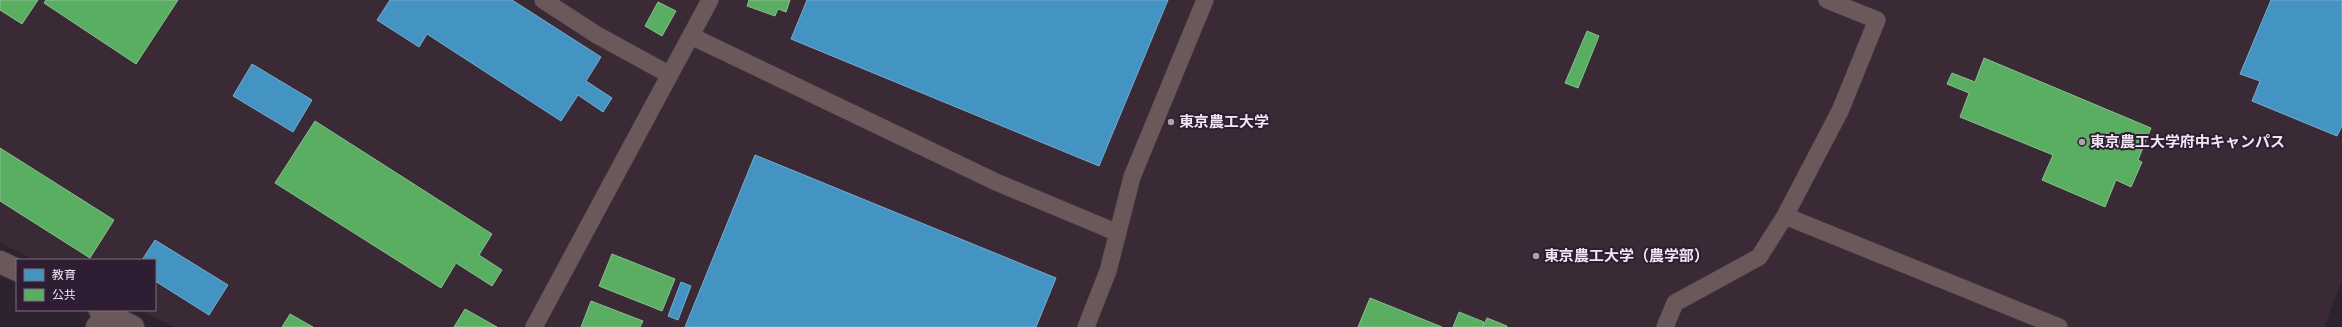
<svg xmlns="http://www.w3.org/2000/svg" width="2342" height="327" font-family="'Sofia Sans Condensed','Noto Sans JP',sans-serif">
  <rect width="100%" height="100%" fill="#2c232e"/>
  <!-- education -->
  <path fill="#3a2a35" d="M0 0H2342V281L2324 327H175L139 310H155V260H35L0 243Z"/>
  <!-- schools -->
  <path fill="#4393c3" stroke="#78acd2" d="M390 0H512L601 57 586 81 612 98 603 112 578 95 561 121 427 34 419 47 377 20Z
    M807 0H1168L1099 166 791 39Z
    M2271 0H2342V126L2337 136 2252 101 2260 81 2240 74Z
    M252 64 312 100 293 132 233 96Z
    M755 155 1056 278 1036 327H685Z
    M155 240 228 285 209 315 155 281V260H142Z
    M681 282 691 286 678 320 668 316Z"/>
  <!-- public -->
  <path fill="#5aae61" stroke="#88bf8d" d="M0 0H38L22 24 0 10Z
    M46 0H178L136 64 44 3Z
    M749 0H790L786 12 778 9 775 16 747 6Z
    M658 2 676 11 662 36 645 26Z
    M1587 31 1599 36 1578 88 1565 83Z
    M1984 58 2151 128 2138 160 2142 162 2131 187 2116 180 2105 207 2042 180 2053 155 1960 117 1969 93 1947 84 1952 73 1975 82Z
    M315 121 492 234 479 255 502 270 492 286 456 263 441 288 275 183Z
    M0 148 114 220 90 258 0 201Z
    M612 254 675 279 662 311 599 286Z
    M1370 298 1442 327H1358Z
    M591 301 643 321 640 327H581Z
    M465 309 497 327H454Z
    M1459 312 1484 322 1482 327H1453Z
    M290 314 313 327H282Z
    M1487 318 1507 326V327H1483Z"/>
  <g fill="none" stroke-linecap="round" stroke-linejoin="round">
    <defs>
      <path id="service" d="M543 0 597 35 670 75
        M691 36 996 182 1118 233
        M1785 216 2059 327
        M534 327 710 0
        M1086 327 1108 271 1132 177 1205 0
        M1665 327 1675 303 1759 257 1785 216 1840 111 1877 20 1827 0"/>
      <path id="minor" d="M97 327 108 314"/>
      <path id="tertiary" d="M0 262 17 270
        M100 310 133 327"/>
    </defs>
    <!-- service casing -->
    <use href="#service" stroke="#473f49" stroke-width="18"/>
    <!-- minor casing -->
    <use href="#minor" stroke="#473f49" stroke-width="24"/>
    <!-- tertiary casing -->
    <use href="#tertiary" stroke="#473f49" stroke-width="24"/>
    <!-- service -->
    <use href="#service" stroke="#6a585b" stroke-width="17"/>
    <!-- minor -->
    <use href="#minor" stroke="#6a585b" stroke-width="22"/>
    <!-- tertiary -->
    <use href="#tertiary" stroke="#6a585b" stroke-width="22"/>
  </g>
  <!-- markers -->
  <g fill="#ada2af" stroke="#2f1e33" stroke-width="1.5">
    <circle cx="1171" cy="122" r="4"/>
    <circle cx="2082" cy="142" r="4"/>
    <circle cx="1536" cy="256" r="4"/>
  </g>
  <g text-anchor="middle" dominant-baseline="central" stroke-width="4" stroke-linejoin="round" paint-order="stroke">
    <!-- poi labels -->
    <g font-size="15" font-weight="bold" fill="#f2e6f4" stroke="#2f1e33" text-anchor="start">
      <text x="1179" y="122">東京農工大学</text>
      <text x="2090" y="142">東京農工大学府中キャンパス</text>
      <text x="1544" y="256">東京農工大学（農学部）</text>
    </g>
  </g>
  <!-- legend -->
  <rect x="16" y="259" width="140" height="52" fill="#2f1e33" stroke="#7d6e80"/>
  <rect x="24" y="269" width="20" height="12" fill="#4393c3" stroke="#7d6e80"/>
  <text x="52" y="279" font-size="12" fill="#f2e6f4">教育</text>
  <rect x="24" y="289" width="20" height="12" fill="#5aae61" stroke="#7d6e80"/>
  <text x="52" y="299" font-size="12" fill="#f2e6f4">公共</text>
</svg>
